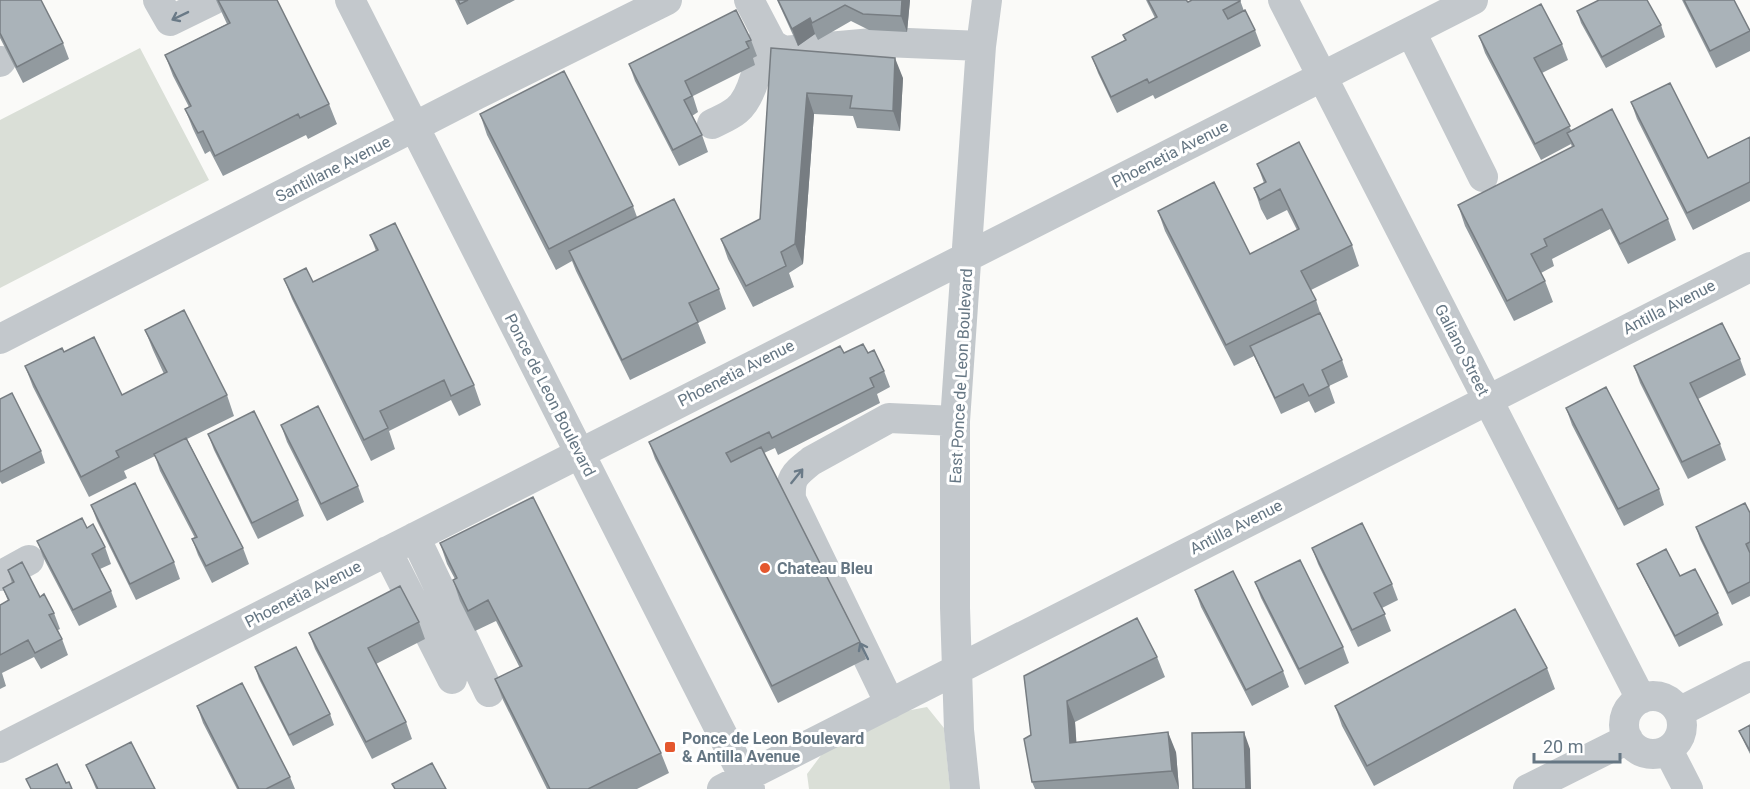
<svg xmlns="http://www.w3.org/2000/svg" width="1750" height="789" font-family="Roboto,sans-serif">
  <rect width="100%" height="100%" fill="#fafaf8"/>
  <!-- green -->
  <path fill="#dadfd7" d="M140 48 209 180 0 288V120Z
    M927 707 944 728 950 789H809L807 774 822 754 906 711Z"/>
  <g fill="none" stroke-linecap="round" stroke-linejoin="round">
    <!-- minor -->
    <path stroke="#c3c8cc" stroke-width="30" d="M158 0 170 21 213 0
      M350 0 750 789
      M749 0 772 44 783 51 884 42 981 46
      M1283 0 1641 699
      M1411 32 1483 177
      M0 62 1 61
      M712 124C720 120 730 116 737 110 755 95 761 53 765 31
      M0 339 476 95 667 0
      M415 537 489 692
      M387 551 452 679
      M0 576 29 560
      M1624 725a29 29 0 1 1 58 0a29 29 0 1 1-58 0Z
      M890 704 791 499C790 477 794 475 811 461L889 418 955 421
      M1679 712 1750 676
      M0 748 1473 0
      M1668 750 1688 789
      M722 789 1750 267
      M965 789 959 730 955 608V421L981 46 987 0
      M1528 789 1628 739"/>
  </g>
  <!-- wall -->
  <path fill="#929a9f" d="M0 0 63 43 69 59 23 83 0 38Z
    M216 0H277L329 104 337 124 308 139 306 135 223 176 210 151 205 154 193 129 185 109 189 107 173 76 165 55 227 24Z
    M455 0H515L467 25Z
    M777 0H910L907 32 869 30 851 21 818 40 815 34 798 46Z
    M1146 0H1186L1188 2 1240 0 1244 11 1255 30 1261 46 1155 99 1153 95 1117 113 1098 73 1092 57 1125 40 1123 35 1155 18Z
    M1682 0H1734L1750 31V51L1716 68Z
    M1577 11 1661 25 1665 37 1606 68 1581 23Z
    M1479 36 1562 44 1568 60 1542 73 1571 130 1668 219 1676 240 1628 264 1610 229 1552 259 1554 266 1541 273 1545 281 1553 302 1514 321 1465 226 1458 205 1572 147 1571 144 1541 160 1485 53Z
    M751 40 757 56 753 58 755 65 693 96 698 112 692 116 702 135 708 152 679 166 635 81 629 64Z
    M771 48 903 78 900 131 857 128 853 116 814 114 803 264 789 273 794 287 753 307 728 259 721 239 760 219Z
    M1631 102 1708 158 1750 137V201L1693 230 1637 119Z
    M480 114 633 206 637 217 719 289 726 309 698 323 706 343 630 380 576 271 572 261 556 270 487 135Z
    M1257 164 1352 245 1359 266 1311 290 1316 300 1322 318 1342 360 1348 377 1329 386 1335 403 1315 413 1309 401 1281 414 1254 356 1234 366 1165 231 1158 211 1250 254 1297 230 1287 210 1267 220 1261 209 1254 188 1264 183Z
    M370 235 474 385 481 405 459 416 451 400 389 431 395 449 371 461 292 299 284 279 313 282 376 251Z
    M145 330 227 395 234 416 187 439 243 548 249 564 212 583 198 555 192 539 195 538 160 471 155 456 124 471 127 478 89 497 33 387 25 366 122 395 164 374 153 350Z
    M844 353H868L884 371 890 387 877 394 880 403 778 455 775 448 764 453 860 642 866 659 778 703 655 459 649 442Z
    M1740 359 1746 375 1698 399 1720 444 1726 460 1688 479 1640 383 1634 366Z
    M0 399 41 451 45 463 2 484 0 481Z
    M1566 408 1659 489 1664 505 1624 526 1572 425Z
    M281 425 358 486 364 502 327 521 287 442Z
    M208 434 298 500 304 516 258 539 214 450Z
    M91 505 174 562 180 579 136 600 97 521Z
    M1750 513V596L1732 605 1700 539 1696 527Z
    M87 528 105 547 111 564 100 569 111 591 117 607 79 626 43 557 37 541Z
    M440 543 661 753 669 773 637 789H547L503 700 495 679 520 668 496 621 475 631 460 601 453 580 455 579 447 564Z
    M1312 548 1392 584 1398 600 1382 608 1391 631 1358 647 1318 564Z
    M1637 564 1680 576 1718 613 1723 625 1679 647 1642 575Z
    M8 570 40 597 54 613 60 629 58 630 62 639 68 655 41 669 34 657 2 673 6 686 0 689V605L8 601 3 588 12 583Z
    M1255 582 1343 647 1349 663 1305 685 1261 598Z
    M1195 590 1283 671 1289 687 1252 706 1201 607Z
    M419 622 425 639 376 664 406 722 412 739 372 759 315 649 309 633Z
    M1157 657 1165 677 1075 722 1076 743 1176 752 1179 789H1035L1032 782 1031 735 1024 676Z
    M255 667 330 714 334 725 293 746 259 679Z
    M1547 668 1555 689 1374 786 1342 726 1335 706Z
    M197 706 290 777 295 789H237L203 723Z
    M1750 725V754L1744 742 1739 731Z
    M86 765 155 789H96Z"/>
  <!-- shaded-wall -->
  <path fill="#777d82" d="M902 0H910L907 32 901 16Z
    M810 18 815 34 798 46 792 29Z
    M895 58 903 78 900 131 893 111Z
    M807 93 814 114 803 264 795 244Z
    M1067 701 1075 722 1078 764 1070 743Z
    M1168 732 1176 752 1179 789 1172 771Z
    M1244 732 1250 749 1251 789H1246Z"/>
  <!-- building -->
  <path fill="#aab3b9" stroke="#777d82" stroke-width="1.5" d="M0 0H41L63 43 17 67 0 33Z
    M218 0H277L329 104 300 118 298 114 215 156 203 131 198 133 185 109 191 106 165 55 230 23Z
    M458 0H468L460 4Z
    M778 0H902L901 16 863 14 845 5 812 23 810 18 792 29Z
    M1148 0H1186L1188 2 1192 0H1240V1L1223 10 1228 19 1245 10 1255 30 1149 83 1147 79 1111 97 1092 57 1126 40 1123 35 1157 17Z
    M1599 0H1647L1661 25 1602 57 1577 11Z
    M1684 0H1734L1750 31 1710 51Z
    M1541 4 1562 44 1534 58 1570 126 1535 144 1479 36Z
    M736 10 751 40 746 42 749 48 685 81 692 96 684 100 702 135 673 150 629 64Z
    M771 48 895 58 893 111 850 108 852 96 807 93 795 244 781 252 786 266 746 286 721 239 760 219Z
    M564 71 633 206 549 249 480 114Z
    M1670 83 1708 158 1750 137V182L1687 213 1631 102Z
    M1612 109 1668 219 1620 244 1602 209 1544 239 1547 246 1531 254 1545 281 1507 301 1458 205 1574 146 1567 133Z
    M1299 142 1352 245 1301 271 1316 300 1226 345 1158 211 1214 182 1250 254 1299 229 1280 189 1260 200 1254 188 1266 182 1257 164Z
    M674 199 719 289 689 303 698 322 622 360 569 251Z
    M395 223 474 385 451 396 444 380 380 411 388 428 364 440 284 279 306 268 313 282 378 250 370 235Z
    M184 310 227 395 116 451 119 457 81 477 25 366 62 348 64 352 94 337 122 395 167 372 145 330Z
    M1320 313 1342 360 1322 370 1329 386 1309 396 1303 384 1275 398 1250 346Z
    M1722 323 1740 359 1690 383 1720 444 1682 462 1634 366Z
    M863 344 868 353 874 350 884 371 870 378 874 387 772 438 769 432 726 453 731 462 761 447 860 642 772 686 649 442 840 346 844 353Z
    M1606 387 1659 489 1618 509 1566 408Z
    M12 393 41 451 0 472V399Z
    M318 406 358 486 321 504 281 425Z
    M254 411 298 500 252 523 208 434Z
    M186 438 243 548 206 566 192 539 197 537 154 454Z
    M135 483 174 562 130 584 91 505Z
    M533 497 661 753 588 789H550L495 679 522 666 488 600 468 611 453 580 457 578 440 543Z
    M1745 503 1750 513V542L1746 544 1750 553V582L1728 593 1696 527Z
    M82 518 87 528 93 524 105 547 92 554 111 591 73 610 37 541Z
    M1362 523 1392 584 1374 593 1385 614 1352 630 1312 548Z
    M1666 549 1680 576 1695 569 1718 613 1675 636 1637 564Z
    M1300 560 1343 647 1299 669 1255 582Z
    M22 562 40 597 44 594 54 613 49 615 62 639 35 653 28 640 0 655V605L9 600 3 588 14 582 8 570Z
    M1233 571 1283 671 1246 690 1195 590Z
    M400 586 419 622 368 648 406 722 366 742 309 633Z
    M1515 609 1547 668 1367 766 1335 706Z
    M1137 618 1157 657 1067 701 1070 743 1168 732 1172 771 1032 782 1024 739 1031 735 1024 676Z
    M296 647 330 714 289 735 255 667Z
    M242 683 290 777 266 789H239L197 706Z
    M1750 725V751L1739 731Z
    M1244 732 1246 789H1193L1192 733Z
    M131 742 155 789H98L86 765Z
    M432 763 446 789H395L392 784Z
    M57 764 66 783 69 782 72 789H31L26 779Z"/>
  <!-- one-way arrows -->
  <defs><path id="oneway-shaft" d="M-6 0H5M1.5-3L5.5 0L1.5 3" fill="none" stroke-width="1.6" stroke-linecap="round" stroke-linejoin="round" transform="scale(1.5)"/></defs>
  <g stroke="#6a7a87">
    <use href="#oneway-shaft" transform="translate(180 16) rotate(154)"/>
    <use href="#oneway-shaft" transform="translate(797 476) rotate(-51)"/>
    <use href="#oneway-shaft" transform="translate(864 651) rotate(-116)"/>
  </g>
  <!-- markers -->
  <g fill="#e4572e" stroke="#fff" stroke-width="2">
    <circle cx="765" cy="568" r="6"/>
    <rect x="664" y="741" width="12" height="12" rx="3"/>
  </g>
  <g text-anchor="middle" dominant-baseline="central" stroke-width="6" stroke-linejoin="round" paint-order="stroke">
    <!-- street labels -->
    <g font-size="16" fill="#657683" stroke="#fff">
      <text transform="translate(1170 154) rotate(-27)">Phoenetia Avenue</text>
      <text transform="translate(333 169) rotate(-27)">Santillane Avenue</text>
      <text transform="translate(1669 307) rotate(-27)">Antilla Avenue</text>
      <text transform="translate(1462 350) rotate(63)">Galiano Street</text>
      <text transform="translate(736 373) rotate(-27)">Phoenetia Avenue</text>
      <text transform="translate(961 376) rotate(-87)">East Ponce de Leon Boulevard</text>
      <text transform="translate(550 395) rotate(63)">Ponce de Leon Boulevard</text>
      <text transform="translate(1236 527) rotate(-27)">Antilla Avenue</text>
      <text transform="translate(303 594) rotate(-27)">Phoenetia Avenue</text>
    </g>
    <!-- poi labels -->
    <g font-size="16" font-weight="bold" fill="#657683" stroke="#fff" text-anchor="start">
      <text x="777" y="568">Chateau Bleu</text>
      <text x="682" y="738">Ponce de Leon Boulevard<tspan x="682" dy="18">&amp; Antilla Avenue</tspan></text>
    </g>
  </g>
  <!-- scale -->
  <path d="M1534 753v9h86v-9" fill="none" stroke="#657683" stroke-width="3"/>
  <text x="1543" y="753" font-size="18" fill="#657683" stroke="#ffffff" stroke-width="4.5" paint-order="stroke">20 m</text>
</svg>
